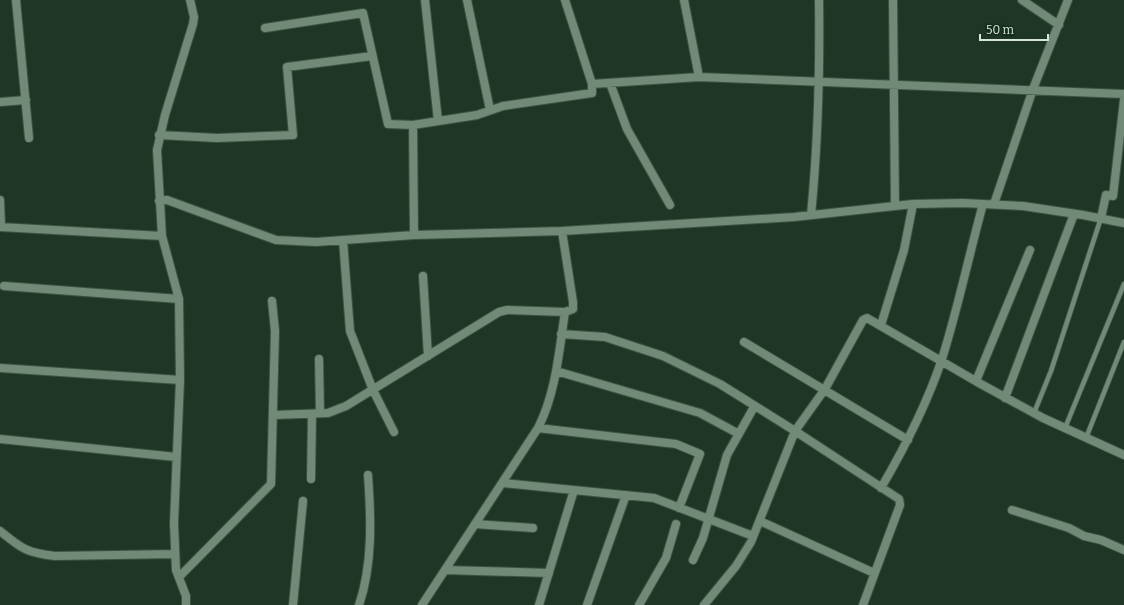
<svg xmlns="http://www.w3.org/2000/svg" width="1124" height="605" font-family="Bitter,serif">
  <rect width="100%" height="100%" fill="#1f3627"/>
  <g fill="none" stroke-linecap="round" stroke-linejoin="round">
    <defs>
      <path id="lane" d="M1034 413 1051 371 1101 218
        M1065 428 1124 284
        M1086 438 1124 342"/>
      <path id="street" d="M16 0 29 138
        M425 0 438 121
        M467 0 490 110
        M684 0 699 77
        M893 0 895 205
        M1022 0 1059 25
        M265 28 363 13 388 124 413 125
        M610 83 627 129 670 205
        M592 84 699 77 1124 94
        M0 102 26 100
        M159 135 217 138 293 135 287 67 372 56
        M0 200 1 227
        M159 201 167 200 276 240 316 242 414 235 562 231 794 217 913 204 963 203 1023 206 1083 215 1124 223
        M994 204 1033 89 1068 0
        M811 215C818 143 820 72 819 0
        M1101 218 1106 195 1113 196 1124 100
        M0 227 162 236
        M414 235 413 125 477 115 503 106 592 93V84L565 0
        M343 240 350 331 373 390 394 432
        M423 276 428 356
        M4 286 179 299
        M881 325 904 250 913 204
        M561 334 605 337 663 356 720 384 795 431 899 499 900 505 863 605
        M744 342 908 440
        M319 359 320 413
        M0 368 180 380
        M556 371 700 413 739 434
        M976 381 1030 250
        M1005 398 1074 214
        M274 415 328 413 346 406 499 312 507 310 565 312 573 309V302L562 231
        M538 428 676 444 700 454 679 508
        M0 439 176 457
        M311 479 312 414
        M503 483 654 498 753 536
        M881 488C905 447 927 404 942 359 958 308 969 255 983 204
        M1012 510 1069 528 1084 536 1101 540 1124 550
        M760 521 874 573
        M475 524 533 528
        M0 531C21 548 26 553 55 556L175 554
        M693 560 703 538 727 455 754 407
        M445 570 549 573
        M179 577 271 484 275 331 272 301
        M186 605V596L176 570 174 523 180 380 179 299 162 236 157 150 165 115 193 24 194 17 190 0
        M293 605 303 501
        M359 605C373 564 371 517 368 475
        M422 605 538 428C556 393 559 351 565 312
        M539 605 574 490
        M587 605 626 495
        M639 605 666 558 676 524
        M704 605 736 566 751 542 795 431 825 389 863 320 867 318 979 383 1043 418 1124 455"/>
    </defs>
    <!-- lane casing -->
    <use href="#lane" stroke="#3d5245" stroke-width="6"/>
    <!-- street casing -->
    <use href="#street" stroke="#3d5245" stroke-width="10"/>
    <!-- lane -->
    <use href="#lane" stroke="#708a77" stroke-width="4.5"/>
    <!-- street -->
    <use href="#street" stroke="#708a77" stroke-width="8"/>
  </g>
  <!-- scale -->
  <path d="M980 34v6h68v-6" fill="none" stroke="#d7e5db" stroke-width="2"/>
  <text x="986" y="34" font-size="12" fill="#d7e5db" stroke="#152c1e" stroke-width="3" paint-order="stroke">50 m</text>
</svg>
